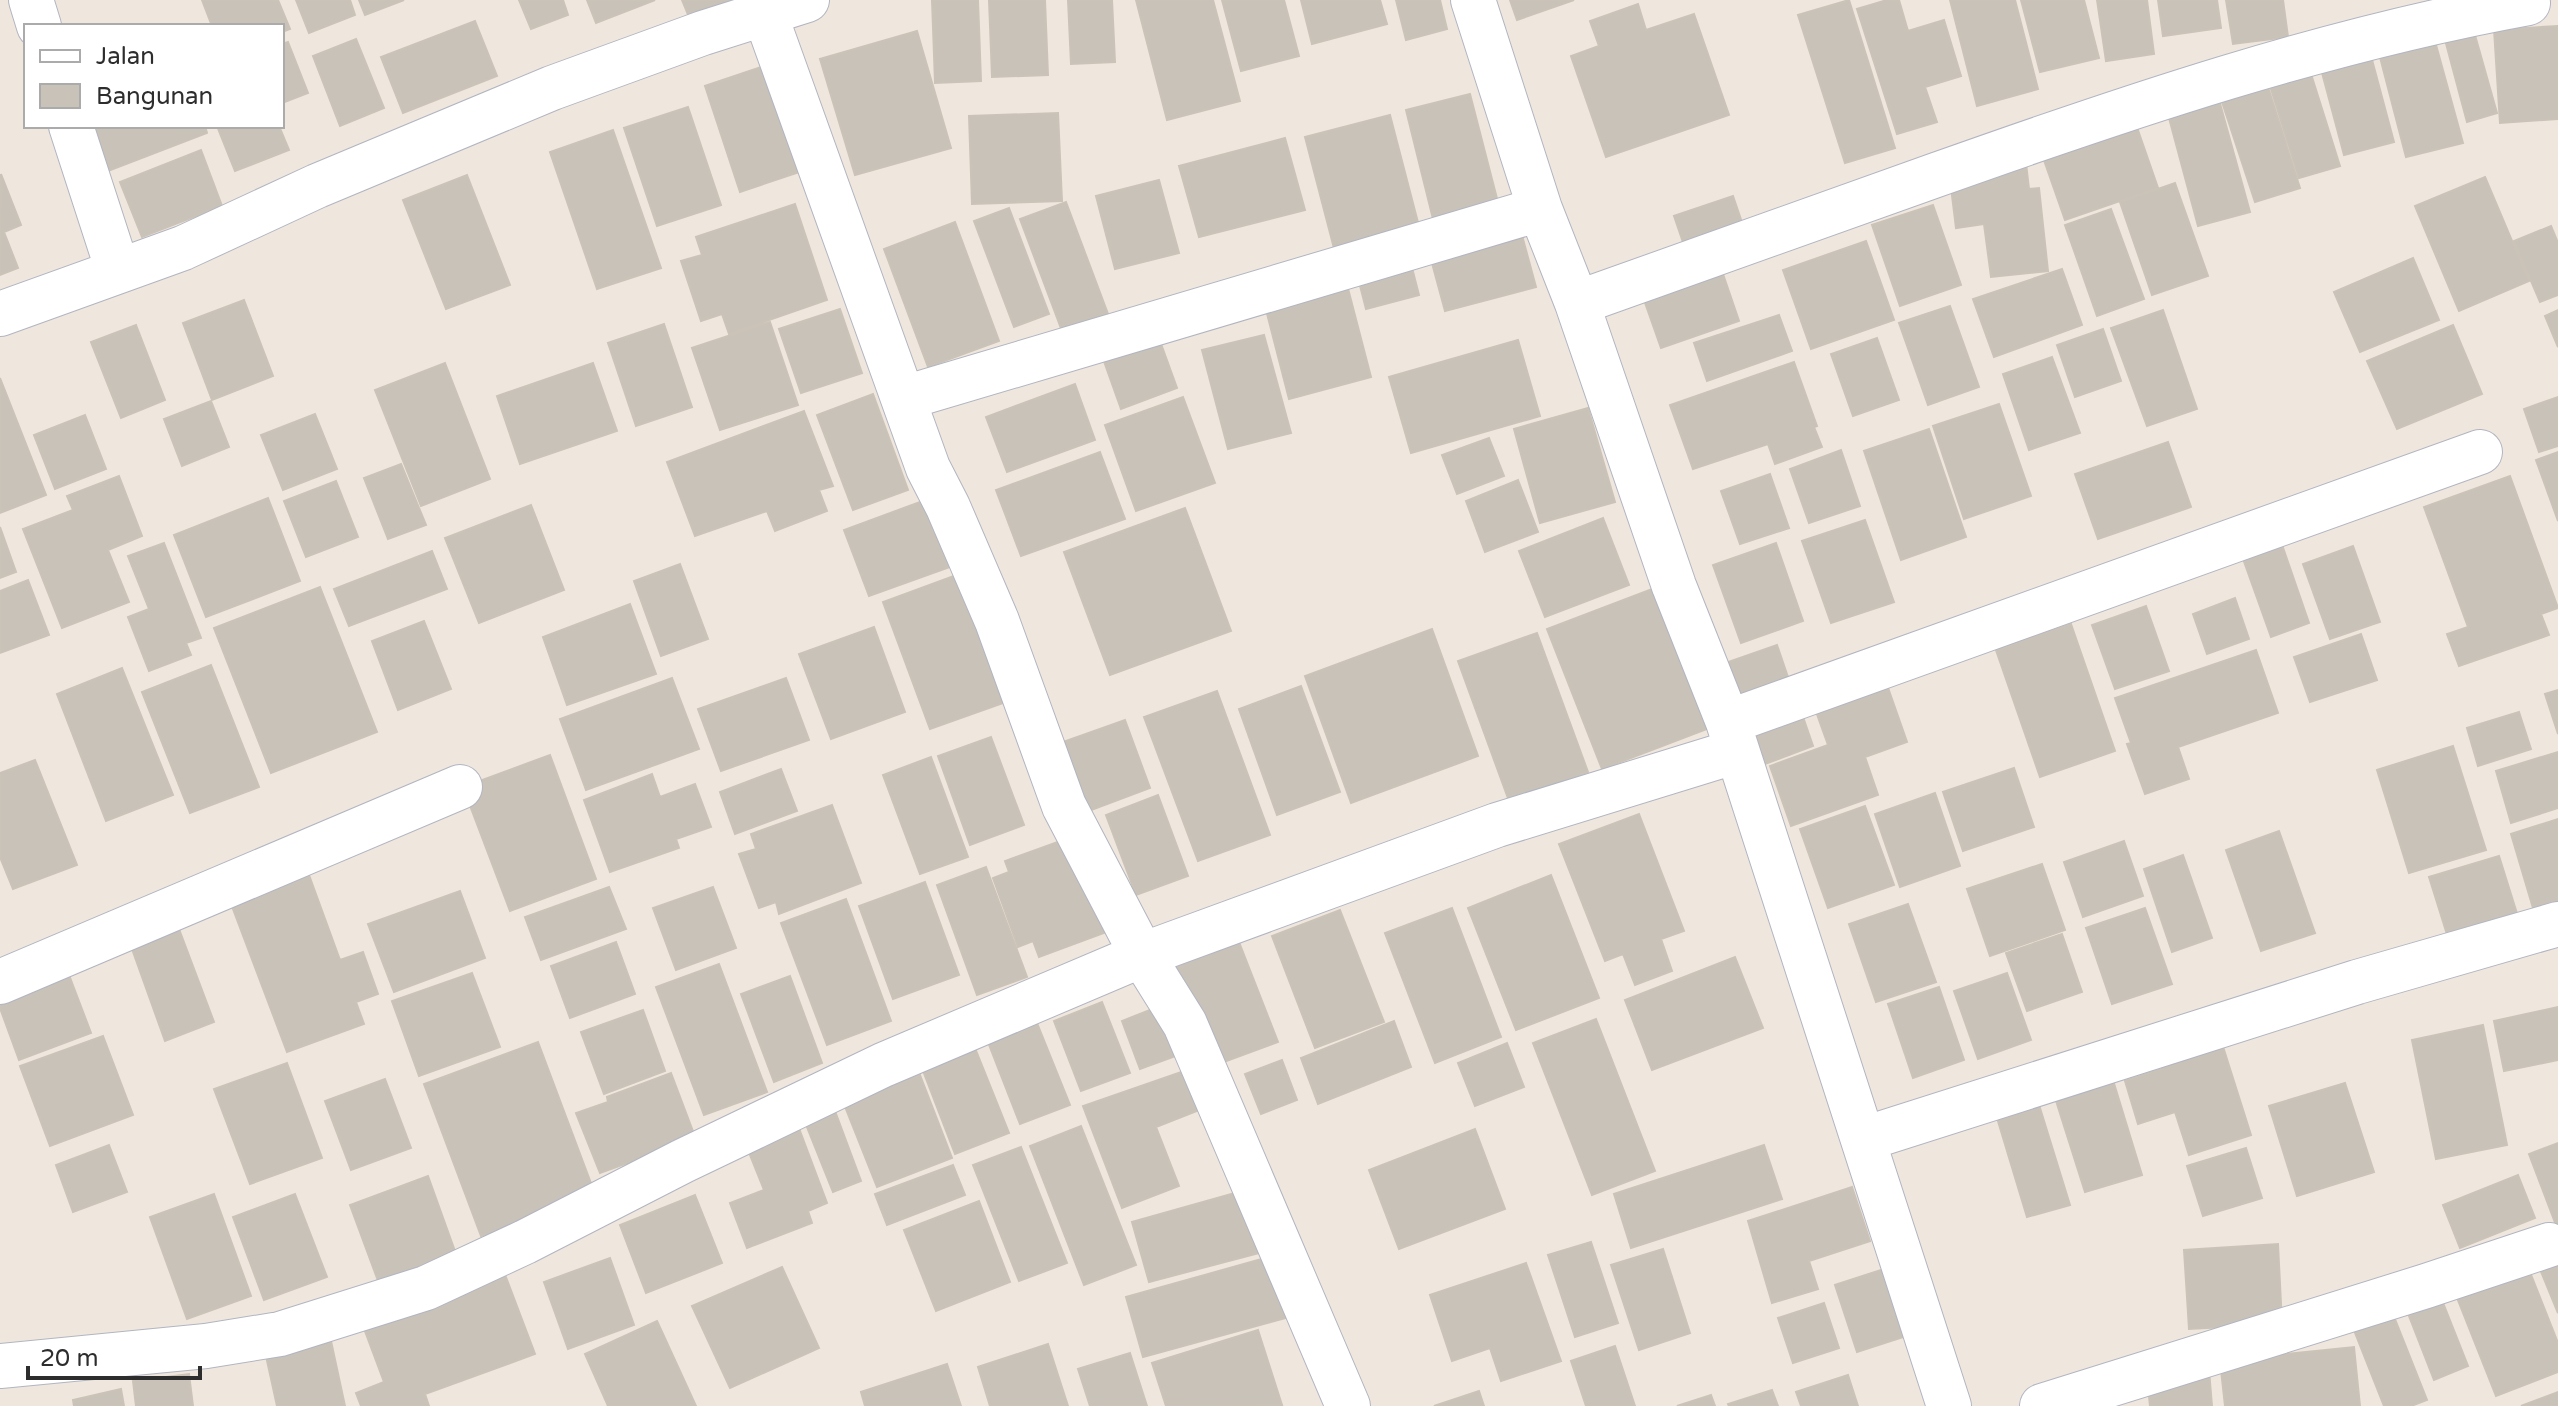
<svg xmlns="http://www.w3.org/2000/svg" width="2558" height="1406" font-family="'Varela Round',sans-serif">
  <rect width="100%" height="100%" fill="#efe7de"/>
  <!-- building -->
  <path fill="#c8c2b9" stroke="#cbc3b7" stroke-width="2" d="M202 0H278L290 29 282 32V26H212Z
    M296 0H350L355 15 309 33Z
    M359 0H404L365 15Z
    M519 0H563L568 15 531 29Z
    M587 0H655L596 23Z
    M682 0H749L691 22Z
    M932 0H978L981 81 935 83Z
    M989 0H1045L1048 75 992 77Z
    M1068 0H1112L1115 62 1071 64Z
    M1136 0H1213L1240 101 1167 120Z
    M1222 0H1284L1299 56 1241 71Z
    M1301 0H1380L1387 24 1312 44Z
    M1396 0H1440L1447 29 1406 40Z
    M1510 0H1574L1517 20Z
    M1849 0 1895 148 1845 163 1798 15Z
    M1887 0H1899L1908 31 1944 20 1961 76 1925 87 1937 122 1897 134 1857 9Z
    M1950 0H2015L2038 89 1977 106Z
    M2021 0H2084L2099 58 2040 72Z
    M2097 0H2147L2154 54 2106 61Z
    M2158 0H2217L2221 28 2163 36Z
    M2226 0H2283L2288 37 2233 44Z
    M1638 4 1646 30 1694 14 1729 115 1606 157 1571 56 1599 46 1590 21Z
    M475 21 497 76 403 113 381 57Z
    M2430 23 2463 143 2406 157 2375 38Z
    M2558 26V119L2500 123 2494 30Z
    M2473 28 2497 113 2467 122 2444 36Z
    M917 31 951 148 855 175 820 59Z
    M356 39 384 108 340 126 313 56Z
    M2367 41 2394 142 2344 155 2317 54Z
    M288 42 308 93 282 103V44Z
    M2306 58 2340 166 2299 178 2265 70Z
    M767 65 802 171 740 192 705 86Z
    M2268 87 2300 188 2255 202 2222 102Z
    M2216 89 2250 212 2198 226 2165 103Z
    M1470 94 1501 214 1436 231 1406 110Z
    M688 107 721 205 657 226 624 128Z
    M2131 110 2158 188 2065 220 2038 143Z
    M1058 113 1062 201 972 204 969 116Z
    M1390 115 1421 234 1336 256 1305 137Z
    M90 126H205L207 133 108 171Z
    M217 126H279L289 150 235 171Z
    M613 130 661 268 597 289 550 152Z
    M1285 138 1305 210 1199 237 1179 166Z
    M201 150 222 206 142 237 120 182Z
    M2026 163 2029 189 2039 188 2048 271 1991 277 1984 224 1956 228 1949 171Z
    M1 174 21 225 4 232 18 268 0 275Z
    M467 175 510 285 446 309 403 200Z
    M2485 177 2529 281 2459 311 2415 206Z
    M1159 180 1179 253 1115 269 1096 196Z
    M2175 183 2208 276 2152 295 2120 202Z
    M1733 196 1746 234 1687 254 1674 216Z
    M1066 202 1108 314 1062 331 1020 219Z
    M795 204 827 300 729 334 722 314 701 321 681 261 702 255 696 237Z
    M1933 205 1961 285 1900 306 1872 225Z
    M1009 208 1049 314 1014 327 974 221Z
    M2111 209 2144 299 2097 316 2065 225Z
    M955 222 999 341 928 367 884 249Z
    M2551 226 2558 243V295L2540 302 2514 241Z
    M1520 228 1536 287 1445 311 1429 252Z
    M1866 241 1894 320 1811 349 1783 270Z
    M2413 258 2439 320 2360 352 2334 292Z
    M1410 260 1419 295 1366 309 1357 274Z
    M2062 269 2082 325 1994 357 1973 299Z
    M1723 274 1739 321 1661 348 1644 300Z
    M1345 277 1371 377 1289 399 1263 298Z
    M244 300 273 376 212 400 183 323Z
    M1950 306 1979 387 1928 405 1899 323Z
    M840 309 862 373 801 393 779 329Z
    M2163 310 2197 409 2147 426 2111 328Z
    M2558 310V347L2545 316Z
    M1779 315 1792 351 1707 381 1694 343Z
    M770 322 798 405 720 430 692 348Z
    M664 324 692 407 636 426 608 343Z
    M136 325 165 400 121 418 91 342Z
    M2453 325 2482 394 2397 429 2367 361Z
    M2103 329 2121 381 2075 397 2057 345Z
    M1156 330 1177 388 1121 409 1100 350Z
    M1264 335 1291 433 1228 449 1202 350Z
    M1877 338 1899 400 1853 416 1831 354Z
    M1518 340 1540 416 1411 453 1389 377Z
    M2052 357 2080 433 2029 450 2003 374Z
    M1794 362 1817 426 1814 427 1822 447 1775 464 1768 444 1693 469 1670 405Z
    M445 363 490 479 421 506 375 390Z
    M593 363 617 431 520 464 497 396Z
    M0 378 46 495 0 513Z
    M1075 384 1095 440 1007 472 986 417Z
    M873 394 908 490 853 510 817 415Z
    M1183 397 1215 483 1136 511 1105 425Z
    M2558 397V446L2539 452 2524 409Z
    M211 401 229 447 182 466 164 419Z
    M1999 404 2031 496 1964 519 1933 426Z
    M1588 408 1615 502 1540 523 1514 429Z
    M804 411 833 486 819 490 827 511 775 531 767 511 695 536 667 462Z
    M315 414 337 469 283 490 261 435Z
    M85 415 106 469 55 489 34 435Z
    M1929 429 1966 537 1901 560 1864 451Z
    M1489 438 1504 476 1457 494 1442 455Z
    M2168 442 2191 507 2098 539 2075 474Z
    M1841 450 1860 506 1809 523 1790 469Z
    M1100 452 1125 519 1021 556 996 490Z
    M2558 452V521L2536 460Z
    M401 464 426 525 388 539 364 478Z
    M1770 474 1789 528 1740 544 1721 491Z
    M119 476 142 536 108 550 129 602 62 628 23 529 73 510 67 496Z
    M2510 476 2558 608 2541 614 2549 635 2459 666 2447 634 2468 627 2424 507Z
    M1518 480 1538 532 1485 552 1466 501Z
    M336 481 358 537 306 557 284 501Z
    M939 495 964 562 869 596 844 530Z
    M268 498 300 581 206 617 174 535Z
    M531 505 564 590 479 623 445 538Z
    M1185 508 1231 631 1110 675 1064 552Z
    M1603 518 1629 585 1545 617 1519 551Z
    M1865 520 1894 602 1831 623 1802 541Z
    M0 527 16 572 0 578Z
    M2280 539 2309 623 2271 637 2241 553Z
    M164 543 201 638 186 643 191 655 149 671 128 617 149 609 128 556Z
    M1776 543 1803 621 1741 643 1713 565Z
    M2353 546 2380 622 2330 639 2303 564Z
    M432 551 447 589 349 626 334 589Z
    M680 564 708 639 661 656 634 581Z
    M970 570 1017 698 930 729 883 602Z
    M28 580 49 635 0 653V591Z
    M320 587 377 732 271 773 214 628Z
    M1652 589 1707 729 1602 769 1547 629Z
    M2235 598 2249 639 2207 654 2193 614Z
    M630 604 656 674 567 705 543 637Z
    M2146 606 2169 671 2115 689 2092 625Z
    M424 621 451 689 398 710 372 641Z
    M2071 624 2115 751 2040 777 1996 650Z
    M874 627 905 712 831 739 799 654Z
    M1432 629 1478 756 1351 803 1305 676Z
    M1537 633 1588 772 1509 801 1458 661Z
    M2361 634 2377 680 2310 702 2294 657Z
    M1777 645 1789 680 1741 696 1728 662Z
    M2256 650 2278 713 2178 747 2189 779 2145 794 2127 744 2131 743 2115 698Z
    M211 665 259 787 190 813 142 692Z
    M122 668 173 795 106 821 57 694Z
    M672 678 699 749 586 790 560 719Z
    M786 678 809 740 721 771 698 709Z
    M1886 682 1907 742 1865 757 1878 795 1791 826 1770 766 1828 745 1814 706Z
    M1301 686 1340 792 1277 815 1239 709Z
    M2558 690V734L2545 694Z
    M1217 691 1270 835 1198 861 1144 717Z
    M2519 712 2531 749 2478 766 2467 728Z
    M1802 714 1813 746 1765 764 1753 730Z
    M1125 720 1150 788 1086 812 1060 743Z
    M991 737 1024 825 970 845 938 756Z
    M2453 746 2486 850 2409 873 2377 770Z
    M2558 752V808L2511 823 2496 771Z
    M550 755 596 879 510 911 463 787Z
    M931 757 968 857 920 874 883 775Z
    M35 760 77 865 13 889 0 857V773Z
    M2014 768 2034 827 1963 851 1943 792Z
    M781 769 797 811 735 834 720 792Z
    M652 774 660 797 695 784 711 827 676 839 679 848 610 872 584 800Z
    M1935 793 1960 866 1900 887 1875 814Z
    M1158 795 1188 876 1136 895 1106 815Z
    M832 805 861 883 779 914 776 902 759 908 739 854 756 849 751 834Z
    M1865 806 1894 885 1828 908 1800 829Z
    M1639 814 1684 931 1661 939 1672 971 1635 985 1623 954 1605 961 1559 844Z
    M2558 819V901L2533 908 2511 834Z
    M2279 831 2315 933 2261 951 2226 850Z
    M1077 835 1112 930 1039 957 1033 941 1018 947 993 878 1009 872 1005 861Z
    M2124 841 2143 896 2083 917 2064 862Z
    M2183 855 2212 938 2172 952 2144 869Z
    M2499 856 2520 923 2450 944 2429 877Z
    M305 864 340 960 363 952 378 994 356 1002 364 1024 287 1052 227 893Z
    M2042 864 2065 930 1990 956 1967 889Z
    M986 867 1027 977 977 995 937 885Z
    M1551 875 1599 998 1516 1030 1468 908Z
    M925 882 959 975 893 999 859 906Z
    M609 887 626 929 541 960 525 917Z
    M713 887 736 948 676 970 653 908Z
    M460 891 485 958 394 992 368 924Z
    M846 899 891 1021 827 1045 781 923Z
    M1908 904 1936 982 1876 1002 1849 924Z
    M1452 908 1501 1037 1435 1063 1385 933Z
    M2145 908 2172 984 2112 1004 2086 928Z
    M1340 910 1384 1022 1315 1048 1272 936Z
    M179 929 214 1022 165 1041 131 946Z
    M2062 934 2082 992 2027 1011 2006 953Z
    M616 942 635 994 570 1018 551 966Z
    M1239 942 1278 1042 1213 1066 1174 967Z
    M1735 957 1763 1028 1652 1070 1625 1000Z
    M719 964 767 1092 704 1115 656 987Z
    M66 967 91 1033 19 1060 0 1008V991Z
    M472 973 500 1047 419 1076 392 1001Z
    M2007 973 2031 1040 1978 1059 1954 991Z
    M790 976 822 1063 774 1082 741 994Z
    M1939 987 1964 1060 1913 1078 1888 1004Z
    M1102 1002 1130 1073 1081 1091 1054 1021Z
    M1165 1004 1184 1053 1140 1069 1122 1021Z
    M2558 1007V1060L2504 1071 2494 1021Z
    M643 1010 665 1071 604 1094 581 1032Z
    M1596 1019 1655 1171 1592 1195 1533 1043Z
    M1394 1021 1411 1067 1318 1104 1301 1058Z
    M1037 1023 1070 1105 1020 1124 988 1042Z
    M2483 1025 2507 1145 2436 1159 2412 1040Z
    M2219 1034 2251 1135 2189 1155 2175 1112 2138 1124 2125 1081 2162 1069 2157 1053Z
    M103 1036 133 1115 50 1146 20 1066Z
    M538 1042 595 1194 481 1236 424 1084Z
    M1507 1043 1524 1087 1475 1106 1458 1063Z
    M975 1048 1009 1133 955 1154 922 1068Z
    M1282 1060 1297 1100 1261 1114 1245 1074Z
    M287 1063 322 1158 250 1184 214 1089Z
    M2109 1067 2142 1175 2085 1192 2051 1085Z
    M1187 1070 1202 1109 1156 1127 1179 1186 1122 1208 1083 1106Z
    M671 1073 700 1150 635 1174 630 1162 600 1173 576 1113 608 1102 607 1097Z
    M920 1075 952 1158 877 1187 844 1104Z
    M385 1079 411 1148 351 1170 325 1101Z
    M2345 1083 2374 1172 2297 1196 2269 1106Z
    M2036 1095 2070 1205 2027 1217 1994 1108Z
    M835 1111 861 1181 833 1192 805 1122Z
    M794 1115 827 1203 808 1211 812 1223 747 1248 730 1203 764 1190 742 1135Z
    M1081 1126 1136 1265 1084 1285 1030 1146Z
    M1475 1129 1505 1209 1399 1249 1369 1170Z
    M2558 1143V1224L2556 1225 2529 1154Z
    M109 1145 127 1192 73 1212 56 1165Z
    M1764 1145 1782 1199 1631 1248 1614 1194Z
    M1021 1147 1067 1263 1019 1281 973 1165Z
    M2246 1148 2262 1198 2203 1216 2187 1166Z
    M953 1165 965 1195 887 1225 875 1194Z
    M2518 1175 2535 1218 2460 1248 2443 1205Z
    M428 1176 461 1268 384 1297 350 1205Z
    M1852 1187 1870 1241 1809 1261 1818 1289 1772 1303 1748 1221Z
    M1242 1191 1259 1253 1149 1282 1132 1222Z
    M214 1194 251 1296 187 1319 150 1217Z
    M295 1194 327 1277 264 1300 233 1217Z
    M695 1195 722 1263 646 1293 620 1225Z
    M979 1201 1010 1282 936 1311 904 1230Z
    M1591 1242 1618 1323 1575 1337 1548 1255Z
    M2278 1244 2282 1324 2189 1329 2184 1250Z
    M2558 1248V1313L2535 1257Z
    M1663 1249 1690 1333 1639 1350 1611 1265Z
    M1276 1255 1293 1316 1143 1357 1126 1297Z
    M2524 1257 2558 1343V1372L2496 1396 2452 1285Z
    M610 1258 634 1325 568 1349 544 1282Z
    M1526 1263 1561 1361 1501 1381 1490 1348 1452 1361 1430 1295Z
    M782 1267 819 1348 730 1388 692 1306Z
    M1884 1269 1906 1336 1857 1352 1835 1285Z
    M504 1272 535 1354 425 1394 429 1406H361L356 1393 384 1382 362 1323Z
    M2436 1285 2468 1366 2434 1380 2402 1298Z
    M1824 1303 1839 1348 1793 1363 1778 1318Z
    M2389 1304 2427 1400 2411 1406H2384L2350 1320Z
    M657 1321 696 1406H608L585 1354Z
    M1258 1330 1282 1405 1166 1406 1152 1363Z
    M331 1341 345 1406H277L266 1356Z
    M1048 1344 1068 1406H990L978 1367Z
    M1615 1346 1635 1406H1586L1571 1361Z
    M2354 1347 2360 1406H2225L2220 1361Z
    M1130 1353 1147 1406H1090L1078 1369Z
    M947 1364 961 1406H865L861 1392Z
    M2209 1370 2212 1406H2150L2147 1377Z
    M189 1374 193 1406H136L133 1381Z
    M1848 1375 1858 1406H1801L1796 1392Z
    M121 1389 124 1406H74L73 1400Z
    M1772 1390 1778 1406H1729L1728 1404Z
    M1479 1391 1484 1406H1434Z
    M2558 1392V1406H2521Z
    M1711 1395 1715 1406H1677Z"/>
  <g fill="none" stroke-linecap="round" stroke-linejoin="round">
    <defs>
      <path id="minor" d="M31 0 39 26
        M1473 0 1540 209 1577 303 1674 586 1728 722 1949 1406
        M765 14 928 468 948 507 997 621 1064 806 1142 955 1185 1024 1348 1406
        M71 126 118 271
        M1577 303C1696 261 1816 218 1936 175 2130 106 2325 40 2528 3
        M0 314 183 248 317 186 552 88 703 33 807 0
        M904 398 1540 209
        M1728 722 2480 452
        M0 982 460 787
        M1864 1139 2357 982 2558 924
        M0 1366 206 1346 280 1334 426 1288 525 1242 683 1161 883 1065 1142 955 1497 825 1737 751
        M2042 1406 2426 1286 2549 1245"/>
    </defs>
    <!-- minor casing -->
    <use href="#minor" stroke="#b2b5c1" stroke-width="46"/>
    <!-- minor -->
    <use href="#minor" stroke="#fff" stroke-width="44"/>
  </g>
  <!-- legend -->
  <rect x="24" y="24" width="260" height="104" fill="#ffffff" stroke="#ababab" stroke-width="2"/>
  <rect x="40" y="50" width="40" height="12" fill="#ffffff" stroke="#ababab" stroke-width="2"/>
  <text x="96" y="64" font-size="24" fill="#2d2d2d">Jalan</text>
  <rect x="40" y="84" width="40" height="24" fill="#c8c2b9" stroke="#ababab" stroke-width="2"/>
  <text x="96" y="104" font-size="24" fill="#2d2d2d">Bangunan</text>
  <!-- scale -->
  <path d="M28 1366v12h172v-12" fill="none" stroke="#2d2d2d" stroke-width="4"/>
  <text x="40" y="1366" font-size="24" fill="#2d2d2d" stroke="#ffffff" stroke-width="6" paint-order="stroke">20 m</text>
</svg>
